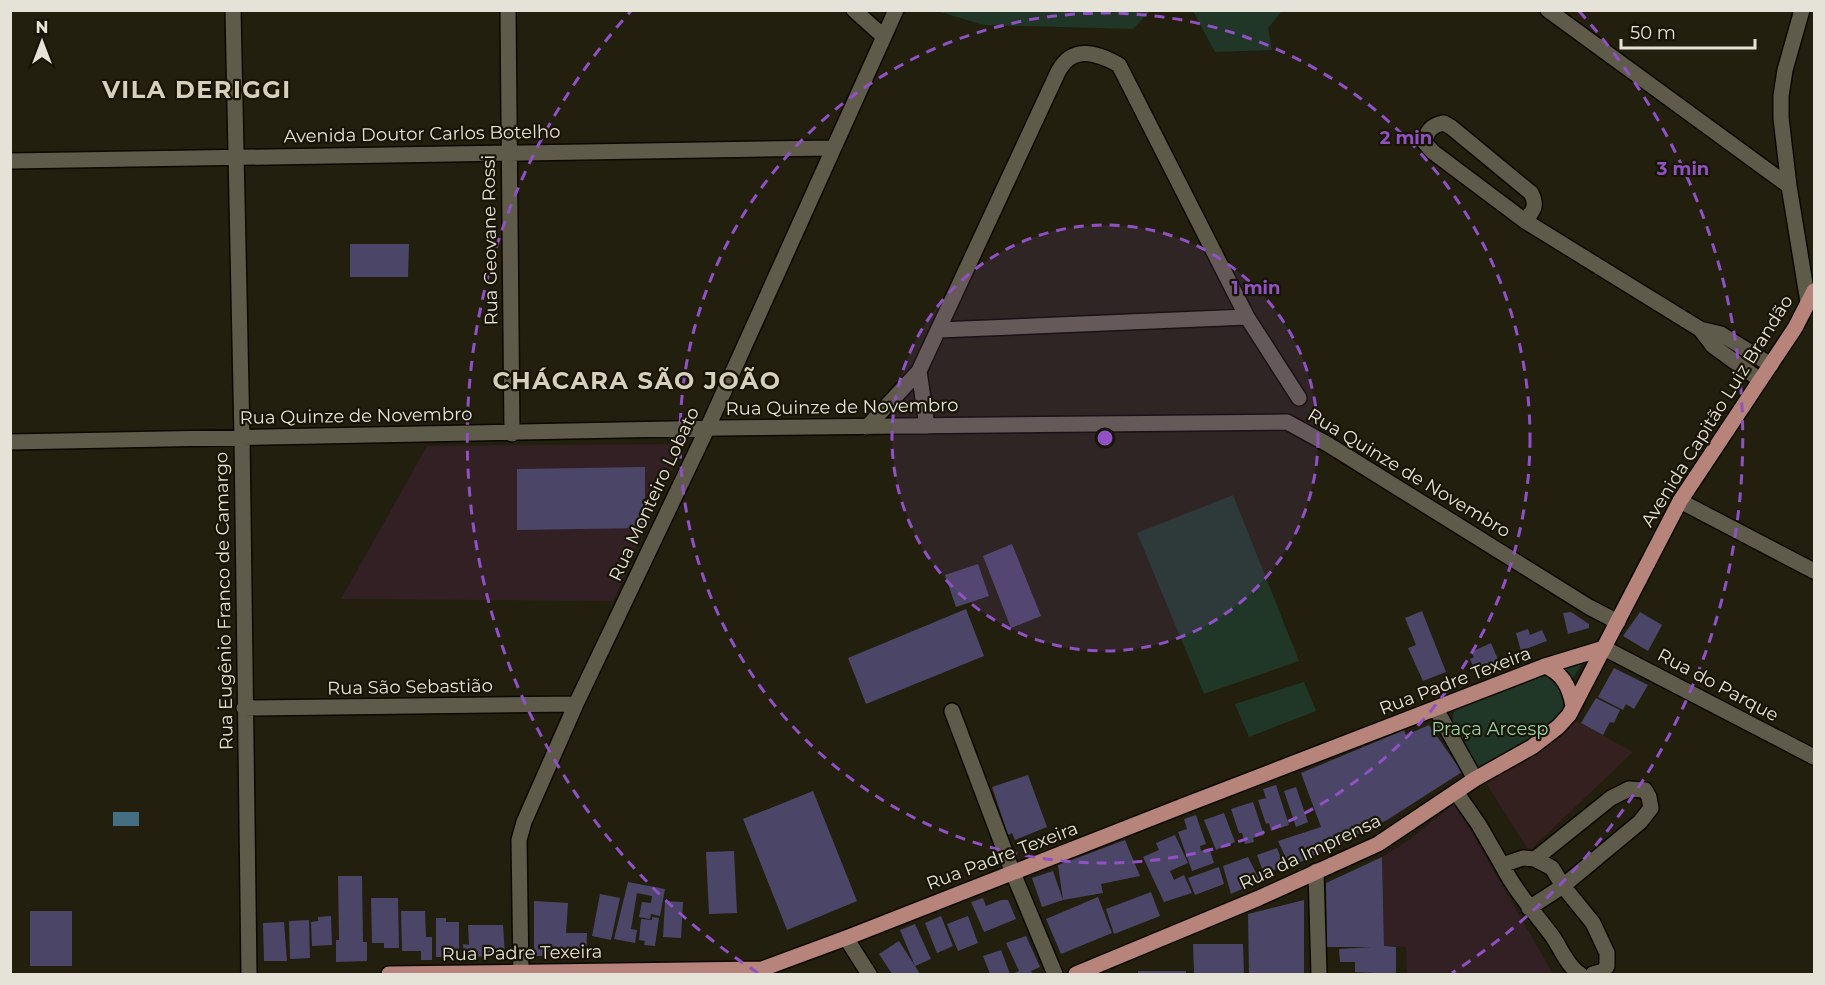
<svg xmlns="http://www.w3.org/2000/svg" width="1825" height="985" font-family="Montserrat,sans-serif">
  <rect width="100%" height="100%" fill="#221f0f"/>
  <!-- education -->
  <path fill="#322025" d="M682 444 683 446 613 601 341 599 427 446Z
    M1455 803 1553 974H1407L1406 947 1384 946 1382 857 1409 840Z"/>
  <!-- medical -->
  <path fill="#33201f" d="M1571 718 1633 752 1529 851 1486 783 1557 732Z"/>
  <!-- green -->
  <path fill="#203727" d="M937 11H1150L1133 29 984 25Z
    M1193 11H1282L1268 28 1272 50 1215 52Z
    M1233 495 1299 661 1204 694 1137 533Z
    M1585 659 1570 683 1557 668Z
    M1550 673C1566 691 1573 699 1560 722L1477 772C1467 754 1446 731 1455 709L1537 675Z
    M1304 682 1316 711 1249 737 1235 704Z"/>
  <!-- water -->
  <path fill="#446f83" d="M113 812H139V826H113Z"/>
  <!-- building -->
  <path fill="#4b4568" d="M350 244H409L408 277H350Z
    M645 467V528L517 530V469Z
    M1012 544 1041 616 1011 628 983 556Z
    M978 564 989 596 956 607 945 575Z
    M966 609 984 656 866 704 848 658Z
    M1422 611 1446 672 1423 681 1408 648 1416 645 1405 618Z
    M1571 612 1589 624V628L1568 634 1563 613Z
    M1640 612 1662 625 1648 651 1623 636Z
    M1528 629 1530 635 1542 630 1547 641 1521 651 1516 633Z
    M1491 643 1499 662 1475 671 1470 659 1474 657 1471 652Z
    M1614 668 1648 685 1634 709 1626 704 1623 710 1598 697Z
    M1596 698 1620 710 1614 723 1610 722 1603 735 1581 723Z
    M1429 725 1462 772 1387 820 1290 867 1278 841 1321 827 1301 773 1404 730 1406 735Z
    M1028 775 1047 827 1015 840 1012 833 1008 835 992 787Z
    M1276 785 1289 825 1271 831 1269 823 1266 824 1258 800 1266 798 1263 789Z
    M1296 787 1308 822 1296 827 1284 791Z
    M813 791 857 901 787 930 743 819Z
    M1253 802 1264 835 1253 838 1254 842 1245 844 1242 833H1239L1231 809Z
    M1224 813 1235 842 1216 850 1204 820Z
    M1196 815 1206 844 1200 846 1201 851 1209 848 1214 863 1192 871 1178 832 1187 829 1184 819Z
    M1175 835 1188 863 1170 871 1174 880 1184 875 1192 893 1164 902 1143 857 1159 850 1156 843Z
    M1125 840 1140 876 1101 884 1103 893 1063 900 1042 907 1032 878 1053 871 1063 900 1058 865Z
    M1277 848 1284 866 1264 874 1257 855Z
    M734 851 737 913 709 914 706 852Z
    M1248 857 1260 881 1231 894 1223 866Z
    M1382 857 1384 946 1396 947V974L1355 972V962H1340L1339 949 1372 947H1327L1326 883Z
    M1219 867 1224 884 1195 895 1188 878Z
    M338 876H362L363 942H367V961L336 962V940H339Z
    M628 882 665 889 660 916 651 914 650 919 639 917 642 902 651 903 652 896 637 893 631 929 637 930 635 943 614 939Z
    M1151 892 1160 916 1114 934 1106 909Z
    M600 894 620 898 611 940 592 936Z
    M1098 897 1112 933 1061 954 1046 919Z
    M371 898H398L399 948H384V943H372Z
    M983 898 986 906 1001 900H1008L1016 919 984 932 971 902Z
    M1304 900V974H1249L1248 914Z
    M534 901 568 903 566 933H587L586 956H534Z
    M665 901 683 902 681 938 663 937Z
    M30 911H72V966H30Z
    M401 911H425L426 937H432V960H421V951H402Z
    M331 916 332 945 312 946 311 922 318 921V917Z
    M941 916 953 946 937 953 925 923Z
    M968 916 978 943 958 951 947 924Z
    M652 917 659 918 655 946 644 945 645 941 639 940 641 919 652 920Z
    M436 918H446V922H459V957H436Z
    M309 920 310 958 290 959 289 921Z
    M284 922 287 961H264L263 923Z
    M915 924 931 959 915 966 900 930Z
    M468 925H503L505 956 464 957 463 944 469 945Z
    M1026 936 1040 967 1031 971 1033 974H1015L1014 973 1019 971 1006 943Z
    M899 941 917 969 920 974H892L879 954Z
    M1193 944H1243L1244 974H1194Z
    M1001 950 1010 974H990L983 956Z
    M1138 971H1186V974H1138Z"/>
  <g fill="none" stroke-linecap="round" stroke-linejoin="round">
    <defs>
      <path id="minor" d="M233 10 242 437 249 974
        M508 10 512 434
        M854 10 884 37
        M1548 10 1789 186
        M1802 10 1785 70 1781 96V118L1789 186 1808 302
        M10 161 833 148
        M1525 221C1533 211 1538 206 1531 193L1451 127 1444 123C1432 125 1426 131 1425 143L1433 152 1525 221 1700 329 1721 334 1771 365
        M1700 329 1713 346 1760 380
        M939 330 1247 317
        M919 371 927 426
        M867 427 919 371 1058 72C1072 45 1096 52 1119 65L1247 317 1299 398
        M10 442 721 428 1287 422 1329 445 1589 607 1618 622
        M1680 501 1814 571
        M1604 648 1814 757
        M244 708 576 704
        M1436 709 1475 779
        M952 711 1013 873 1055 974
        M1456 792 1479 825 1502 865 1523 858 1535 859 1552 868 1563 886 1593 923 1607 953V966L1603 971 1593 974
        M1502 865C1516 892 1535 913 1553 937 1561 949 1568 967 1580 974
        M1316 871 1319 974
        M1529 908 1563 886 1640 822 1651 808 1649 797 1645 790 1629 789 1611 798 1535 859
        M846 938 869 974
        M521 974 519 840 524 822 576 704 707 429 896 10"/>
      <path id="major" d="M1545 666C1563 673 1570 688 1573 706
        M389 974 762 969 846 938 1180 807 1545 666 1604 648
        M1076 974 1259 898 1378 844 1475 779 1532 747 1558 727 1569 715 1680 501 1795 328 1814 291"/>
    </defs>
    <!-- minor casing -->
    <use href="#minor" stroke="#0c0800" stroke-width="18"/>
    <!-- major casing -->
    <use href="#major" stroke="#0c0800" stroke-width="18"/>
    <!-- minor -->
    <use href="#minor" stroke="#5f5b4a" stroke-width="15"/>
    <!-- major -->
    <use href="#major" stroke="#b6847b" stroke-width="15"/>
  </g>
  <!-- distance rings -->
  <circle cx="1105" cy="438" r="213" fill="#9051c4" fill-opacity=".12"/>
  <g fill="none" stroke="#9051c4" stroke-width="3" stroke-dasharray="10 8">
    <circle cx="1105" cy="438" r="213"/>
    <circle cx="1105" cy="438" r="425"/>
    <path d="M758 973A638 638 0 0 1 631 11M1579 11A638 638 0 0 1 1452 973"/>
  </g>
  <g text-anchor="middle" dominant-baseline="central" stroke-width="4.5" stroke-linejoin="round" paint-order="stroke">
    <!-- street labels -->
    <g font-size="18" fill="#e5e3d8" stroke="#191506">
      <text transform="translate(422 134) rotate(-1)">Avenida Doutor Carlos Botelho</text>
      <text transform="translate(490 240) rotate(-91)">Rua Geovane Rossi</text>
      <text transform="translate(842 407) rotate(-1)">Rua Quinze de Novembro</text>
      <text transform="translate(1717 411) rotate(-58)">Avenida Capitão Luiz Brandão</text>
      <text transform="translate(356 416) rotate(-1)">Rua Quinze de Novembro</text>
      <text transform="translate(1409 473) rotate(31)">Rua Quinze de Novembro</text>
      <text transform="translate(654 494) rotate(-65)">Rua Monteiro Lobato</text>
      <text transform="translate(224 601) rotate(-91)">Rua Eugênio Franco de Camargo</text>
      <text transform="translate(1455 681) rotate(-21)">Rua Padre Texeira</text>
      <text transform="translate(1718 685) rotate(28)">Rua do Parque</text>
      <text transform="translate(410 687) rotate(-1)">Rua São Sebastião</text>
      <text transform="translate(1310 852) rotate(-25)">Rua da Imprensa</text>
      <text transform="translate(1002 856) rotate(-21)">Rua Padre Texeira</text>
      <text transform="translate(522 953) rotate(-1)">Rua Padre Texeira</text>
    </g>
    <!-- park labels -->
    <g font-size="18" fill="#95d2a8" stroke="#191506">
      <text x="1490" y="729">Praça Arcesp</text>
    </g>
    <!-- district labels -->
    <g font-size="24" font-weight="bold" letter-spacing="1.5" fill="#d4d0bc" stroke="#191506">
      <text x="197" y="89">VILA DERIGGI</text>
      <text x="637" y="380">CHÁCARA SÃO JOÃO</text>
    </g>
  </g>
  <circle cx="1105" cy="438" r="9" fill="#9051c4" stroke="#191506" stroke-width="3"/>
  <g font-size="18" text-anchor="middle" font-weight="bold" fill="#9051c4" stroke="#191506" stroke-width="4.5" stroke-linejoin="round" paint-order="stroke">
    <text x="1406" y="144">2 min</text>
    <text x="1683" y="175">3 min</text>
    <text x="1256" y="294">1 min</text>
  </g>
  <!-- border -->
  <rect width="1825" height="985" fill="none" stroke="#e5e3d8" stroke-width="24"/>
  <!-- north arrow -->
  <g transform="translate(42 42)" stroke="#191506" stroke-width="4.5" paint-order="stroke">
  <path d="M0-4.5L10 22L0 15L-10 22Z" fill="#e5e3d8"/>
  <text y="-9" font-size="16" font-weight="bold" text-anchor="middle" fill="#e5e3d8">N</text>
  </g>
  <!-- scale -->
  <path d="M1621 39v9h134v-9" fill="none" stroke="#e5e3d8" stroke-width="3"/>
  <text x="1630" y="39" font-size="18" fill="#e5e3d8" stroke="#191506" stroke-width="4.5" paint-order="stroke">50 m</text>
</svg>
